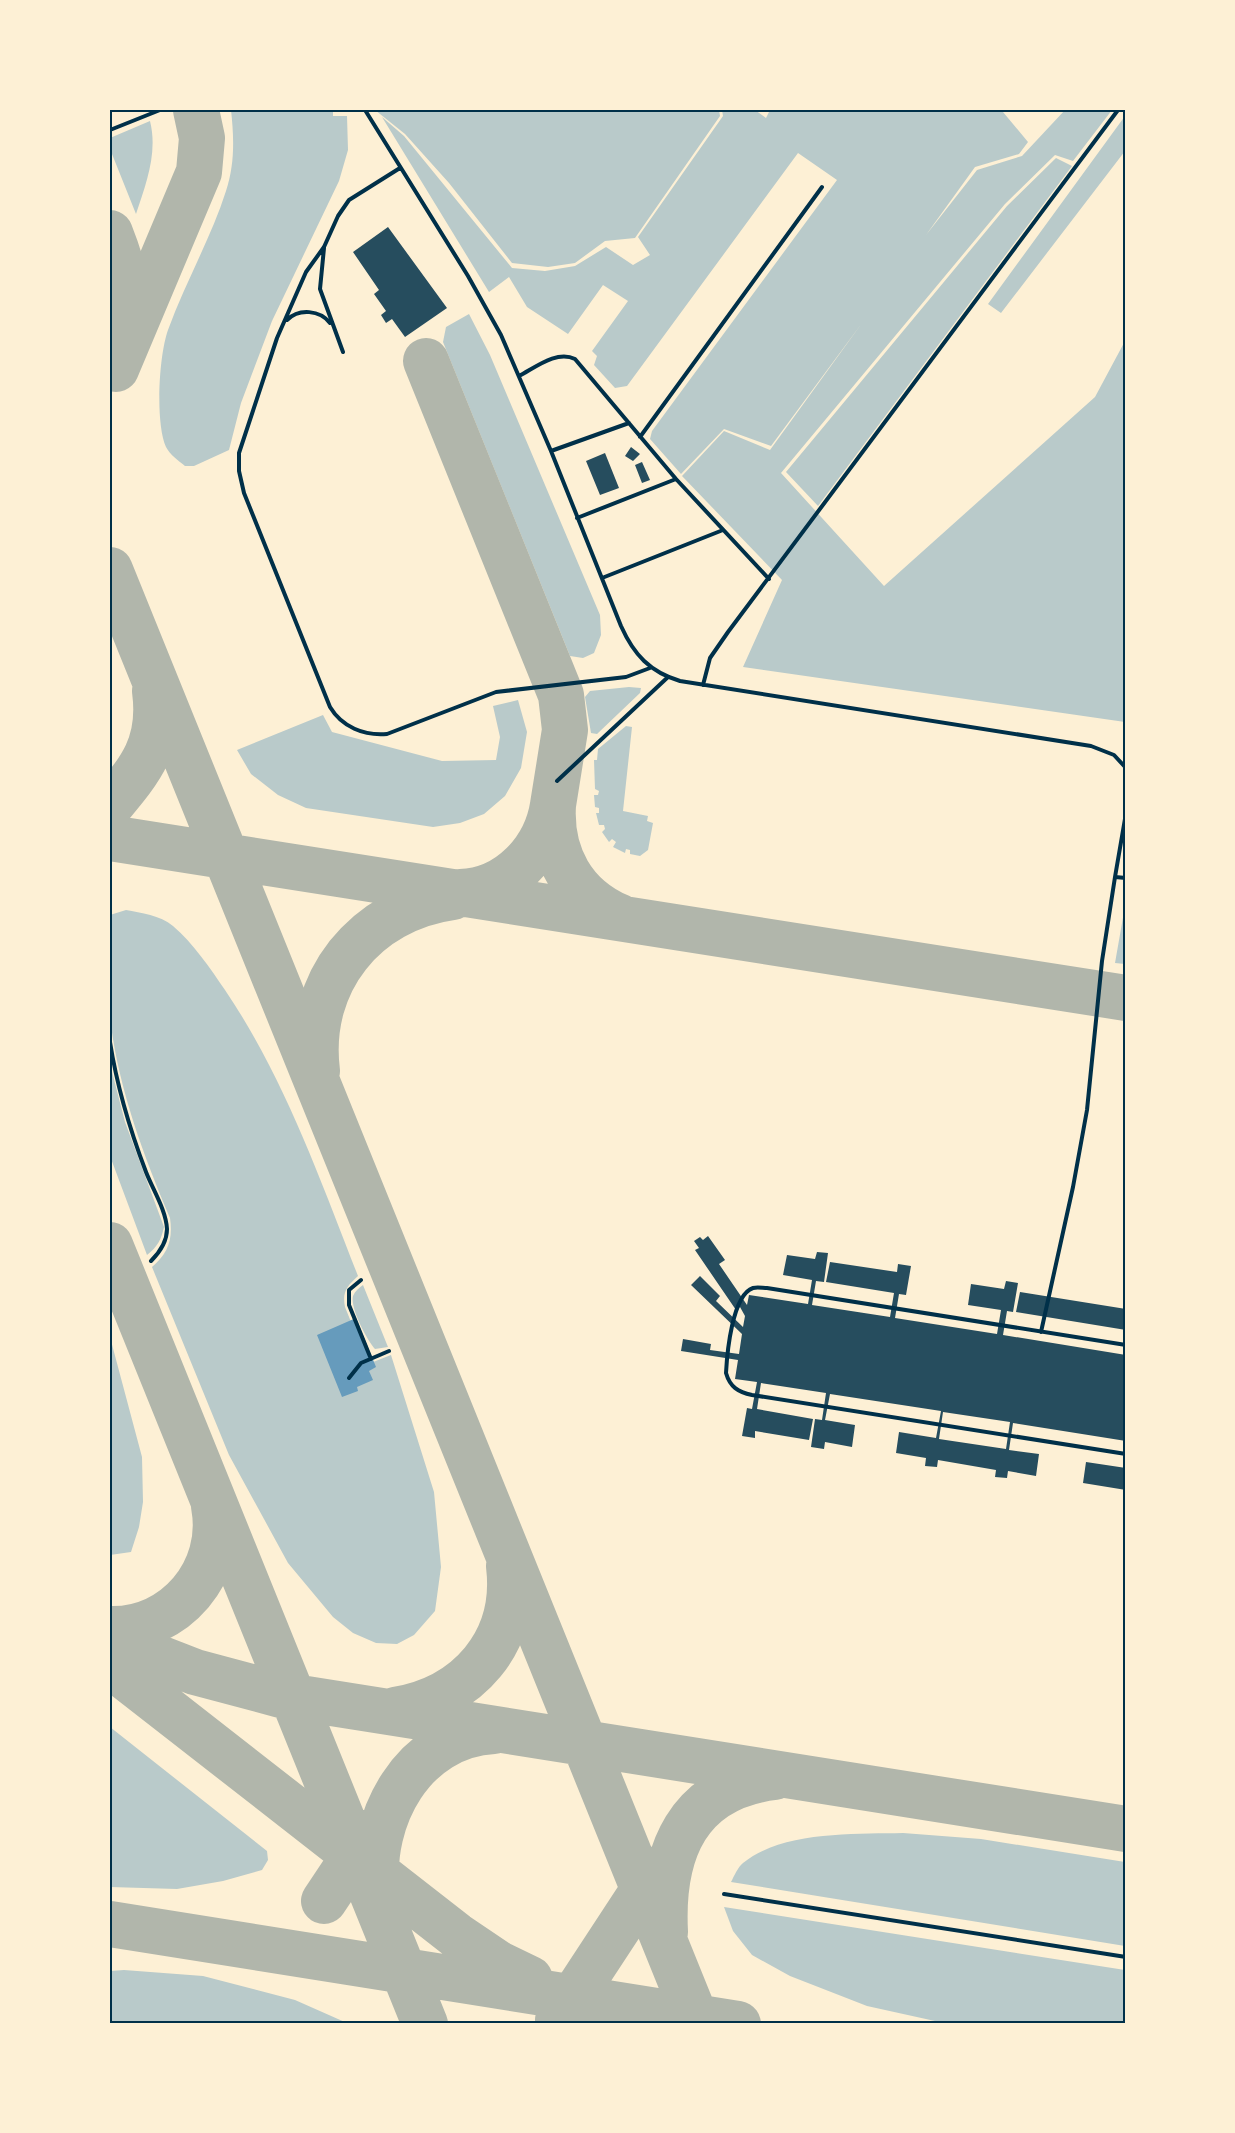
<svg xmlns="http://www.w3.org/2000/svg" width="1235" height="2133" font-family="'Golos Text',sans-serif">
  <rect width="100%" height="100%" fill="#fdf0d5"/>
  <!-- green -->
  <path fill="#b9caca" d="M231 110H333V116H347L348 150 339 181 272 321 241 403 229 450 194 466H185C178 460 170 455 166 447 155 422 159 355 168 330 185 283 211 238 226 191 235 164 234 137 231 110Z
    M375 110H719L720 116 635 238 605 241 575 263 548 267 512 263 449 183 405 134Z
    M722 110H755L766 118 770 110H997L1003 112 1028 142 1019 154 975 167 926 235 977 170 1022 156 1065 110H1112L1073 161 1055 155 1005 204 781 473 884 586 1095 397 1125 341V722L743 667 782 580 682 476 724 431 770 450 862 323 771 446 724 429 681 474 650 439 652 431 837 180 798 153 627 386 615 388 594 365 597 356 592 351 628 301 603 285 568 334 527 307 509 277 489 292 382 117 404 136 512 268 545 271 575 266 606 247 633 265 650 255 638 237 723 116Z
    M1125 116V151L1001 313 988 304Z
    M150 121C158 153 146 184 136 214L110 149V138Z
    M1056 158 1072 166 818 506 786 472 1007 206Z
    M469 314 490 355 600 615 601 635 594 653 583 658 570 656 443 342 446 327Z
    M629 687 641 688 640 693 597 734 591 733 585 697 590 691Z
    M518 700 527 732 521 768 505 796 484 814 460 823 433 827 306 808 278 795 251 774 237 750 323 715 332 732 442 761 496 760 500 737 493 706Z
    M626 726 632 727 623 811 648 816 647 821 653 823 648 850 640 856 630 854V850L626 849 625 853 613 847 616 842 612 839 609 842 602 832 605 829 604 825H599L596 813H599V808L595 807 594 795H598L599 791 595 789 594 760H597L598 749Z
    M1125 906V964L1115 963Z
    M126 910C141 913 160 915 173 926 193 943 210 968 225 990 284 1077 320 1179 358 1276 347 1286 342 1292 345 1307L368 1364 391 1355 434 1492 441 1567 435 1611 414 1635 397 1644 376 1643 353 1633 333 1617 288 1563 229 1455 152 1267C168 1253 173 1240 170 1218 144 1157 120 1092 111 1026 106 990 110 951 110 915Z
    M110 1064 125 1122 164 1227C161 1240 158 1246 147 1255L110 1156Z
    M363 1285 388 1347 375 1349C367 1340 350 1308 353 1296 355 1291 359 1288 363 1285Z
    M110 1337 142 1457 143 1502 139 1527 131 1552 110 1555Z
    M110 1727 267 1851 268 1860 262 1870 223 1881 177 1889 110 1887Z
    M903 1833 981 1839 1125 1862V1946L731 1882C734 1876 738 1867 743 1863 782 1831 855 1834 903 1833Z
    M724 1907 1125 1970V2023H944L867 2006 790 1976 752 1955 733 1931Z
    M124 1970 203 1976 295 2000 347 2023H110V1971Z"/>
  <!-- water -->
  <path fill="#669bbc" d="M356 1318 376 1367 369 1371 373 1380 357 1387 358 1391 342 1397 317 1335Z"/>
  <g fill="none" stroke-linecap="round" stroke-linejoin="round">
    <!-- taxiway -->
    <path stroke="#b1b6ab" stroke-width="46" d="M110 233C123 266 132 297 126 333
      M426 361 561 695 565 730 553 805
      M116 369 199 172 202 138 196 110
      M110 570 698 2024
      M110 806C141 769 162 744 155 691
      M110 838 1126 998
      M460 892C509 891 546 850 553 805 550 855 573 897 620 917
      M317 1071C306 982 365 909 453 897
      M110 1245 425 2024
      M110 1629C175 1631 226 1571 214 1506
      M110 1639 195 1672 281 1695 1126 1829
      M110 1665 456 1935 499 1964 530 1979
      M395 1710C468 1698 518 1642 509 1566
      M377 1892C368 1819 413 1735 494 1731
      M324 1901 370 1832
      M110 1924 738 2024
      M665 1932C661 1852 687 1787 775 1777
      M558 2020 657 1869"/>
  </g>
  <!-- building -->
  <path fill="#264d5e" fill-rule="evenodd" d="M388 227 447 308 405 337 392 319 386 323 381 315 386 311 374 294 379 290 353 252Z
    M631 447 640 454 633 461 625 456Z
    M605 453 619 488 600 495 586 461Z
    M642 462 650 480 642 483 635 465Z
    M708 1236 725 1260 719 1264 747 1305 749 1295 808 1304 812 1280 783 1275 787 1255 815 1259 817 1252 828 1253 824 1282 816 1281 812 1305 890 1317 894 1293 826 1282 830 1262 897 1272 898 1264 911 1266 906 1295 899 1294 895 1318 997 1334 1001 1310 968 1305 971 1284 1004 1289 1006 1281 1018 1283 1013 1312 1007 1311 1003 1335 1126 1355V1441L1013 1423 1009 1450 1039 1454 1036 1476 1008 1471 1007 1478 995 1477 996 1470 938 1460 937 1467 925 1466 926 1458 896 1453 899 1432 936 1438 941 1411 830 1394 825 1420 855 1425 852 1447 825 1442 824 1449 811 1447 815 1419 822 1420 826 1393 761 1383 757 1409 813 1419 809 1440 755 1431V1438L742 1436 747 1408 752 1409 757 1382 735 1379 738 1360 681 1351 683 1339 711 1344 710 1350 739 1354 742 1334 691 1285 700 1276 720 1296 716 1301 743 1327 745 1316 740 1307 736 1310 695 1250 699 1248 694 1241 700 1237 703 1240ZM943 1412 1010 1422 1006 1449 939 1439Z
    M1020 1292 1126 1309V1330L1016 1312Z
    M1086 1462 1126 1468V1490L1083 1483Z"/>
  <g fill="none" stroke-linecap="round" stroke-linejoin="round">
    <!-- service -->
    <path stroke="#003049" stroke-width="4" d="M365 110 468 276 501 335 551 451 621 626C634 655 650 672 680 681L1091 746 1114 755 1126 768
      M110 130 160 110
      M400 168 349 200 338 216 324 247 306 272 277 338 239 453V471L244 493 330 707C342 727 364 736 387 734L496 692 626 677 650 668
      M324 248 320 289 343 352
      M287 320C299 308 320 310 330 323
      M519 376C536 367 557 350 575 359L676 479 769 579
      M640 437 822 187
      M551 451 629 423
      M577 518 676 479
      M602 578 723 530
      M703 685 710 658 728 632 1118 110
      M557 781 668 677
      M1126 813 1115 877 1126 878
      M110 1042C117 1087 130 1130 146 1172 153 1190 166 1210 167 1229 167 1242 160 1252 151 1261
      M361 1280 349 1290V1305L371 1359
      M1041 1332 1073 1187 1087 1110 1102 961 1115 877
      M1126 1345 767 1288C763 1288 757 1287 753 1288 732 1295 727 1354 726 1373 730 1387 738 1392 752 1395L1126 1454
      M349 1378 361 1363 389 1351
      M724 1894 1126 1957"/>
  </g>
  <!-- border -->
  <rect width="1235" height="2133" fill="none" stroke="#fdf0d5" stroke-width="222"/>
  <rect x="111" y="111" width="1013" height="1911" fill="none" stroke="#003049" stroke-width="2"/>
</svg>
